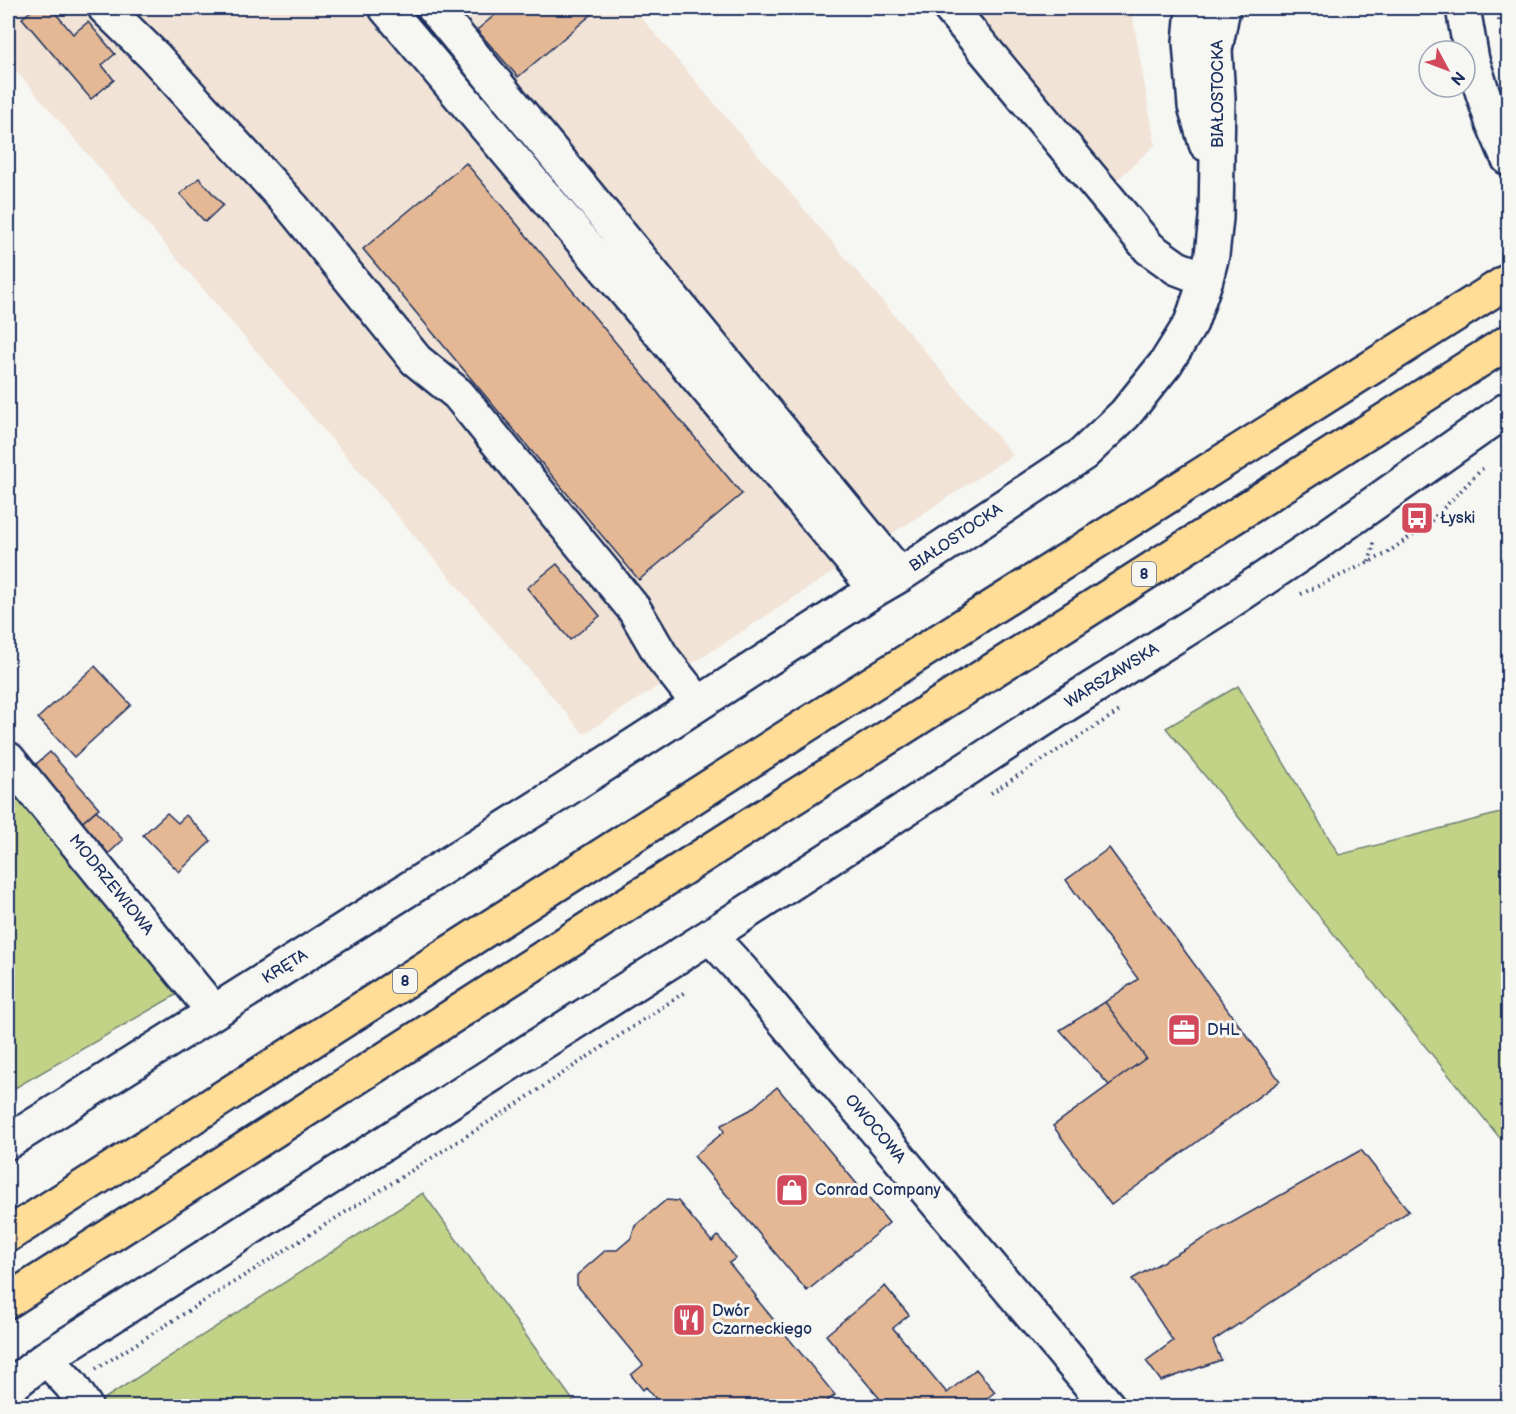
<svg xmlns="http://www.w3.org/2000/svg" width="1516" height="1414" font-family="'Balsamiq Sans',sans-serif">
  <rect width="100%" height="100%" fill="#f6f6f2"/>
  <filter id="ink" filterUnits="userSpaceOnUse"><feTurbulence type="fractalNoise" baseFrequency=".0167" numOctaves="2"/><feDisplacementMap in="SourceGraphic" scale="12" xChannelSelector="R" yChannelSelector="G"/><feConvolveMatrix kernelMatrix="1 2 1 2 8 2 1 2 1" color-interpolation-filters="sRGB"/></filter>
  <g filter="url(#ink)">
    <!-- built -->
    <path fill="#f1e3d6" d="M8 8H633L1013 455 584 734 8 61Z
      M927 8H1127L1132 13 1155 145 1092 203Z"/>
    <!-- green -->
    <path fill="#c2d388" stroke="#6e8173" stroke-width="1.5" d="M1238 686 1339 855 1508 811V1148L1166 728Z
      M8 769 181 992 8 1092Z
      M423 1193 577 1406H93Z"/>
    <!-- building -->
    <path fill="#e4b895" stroke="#1b2f5e" stroke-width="1.5" d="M35 8H51L73 34 88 22 115 54 102 65 114 80 91 99 22 18Z
      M503 8H599L518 77 477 30Z
      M466 163 742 494 639 580 363 249Z
      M199 178 223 205 205 222 180 194Z
      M557 564 600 616 570 640 527 588Z
      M95 666 131 705 74 757 38 718Z
      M50 752 99 808 76 828 27 772Z
      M96 810 123 840 103 859 76 828Z
      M167 813 178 823 186 815 211 841 179 872 143 835Z
      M1109 848 1280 1081 1111 1205 1053 1126 1146 1058 1105 1002 1138 979 1066 880Z
      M1105 1002 1146 1058 1109 1085 1060 1030Z
      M777 1087 889 1223 807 1291 694 1156 724 1132 721 1125 750 1110Z
      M1361 1150 1409 1211 1213 1341 1221 1360 1161 1381 1146 1361 1173 1341 1132 1279Z
      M666 1200 678 1201 712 1242 718 1236 736 1258 729 1263 756 1296 755 1297 835 1395 824 1403 827 1406H662L646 1387 643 1390 631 1375 643 1365 577 1285V1275L606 1250H617L631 1238 635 1226Z
      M885 1286 909 1315 893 1328 947 1393 976 1369 995 1392 977 1406H886L826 1335Z"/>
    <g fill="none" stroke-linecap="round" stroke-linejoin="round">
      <defs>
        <path id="minor" d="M105 8 154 56 293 208 416 360 458 394 634 609 662 657 698 703
          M386 8 876 589
          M434 8 900 575
          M950 8 1149 248 1177 268 1206 279
          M1193 8 1190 42 1195 106 1206 144
          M1463 8 1472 60 1492 121 1508 158
          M8 759 214 1012
          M710 936 743 972 1108 1406
          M8 1142 562 792 876 589 900 575 1083 454 1125 414 1166 363 1191 323 1206 279 1212 255 1216 218 1218 98 1215 50 1223 8
          M46 1358 71 1385 85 1406
          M8 1388 46 1358 710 936 1067 704 1217 610 1319 542 1508 409"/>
        <path id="highway" d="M8 1235 803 727 1508 281
          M8 1301 780 806 1508 342"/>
      </defs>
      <!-- minor casing -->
      <use href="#minor" stroke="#1b2f5e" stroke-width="38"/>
      <!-- highway casing -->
      <use href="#highway" stroke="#1b2f5e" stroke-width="38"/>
      <!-- path -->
      <path stroke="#1b2f5e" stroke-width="4" stroke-dasharray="1.5 4.5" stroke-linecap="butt" d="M1499 21V8
        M1369 562 1374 544 1375 543
        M1301 594 1384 555 1427 525 1483 468
        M991 793 1121 710
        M96 1369 511 1108 685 992"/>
      <!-- minor -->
      <use href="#minor" stroke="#f6f6f2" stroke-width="33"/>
      <!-- highway -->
      <use href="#highway" stroke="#ffdd96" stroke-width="33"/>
    </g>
  </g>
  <!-- icons -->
  <defs>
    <symbol id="bus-square" viewBox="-11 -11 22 22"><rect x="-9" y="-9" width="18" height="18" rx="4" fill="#d1495b" stroke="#f6f6f2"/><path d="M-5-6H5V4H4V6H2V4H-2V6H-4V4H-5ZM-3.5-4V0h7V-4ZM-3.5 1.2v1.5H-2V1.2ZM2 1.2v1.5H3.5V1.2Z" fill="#fff"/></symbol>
    <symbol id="office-square" viewBox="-11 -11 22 22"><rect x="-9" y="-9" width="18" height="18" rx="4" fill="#d1495b" stroke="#f6f6f2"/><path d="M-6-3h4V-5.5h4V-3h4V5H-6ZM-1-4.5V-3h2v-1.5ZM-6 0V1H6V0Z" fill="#fff"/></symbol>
    <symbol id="shop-square" viewBox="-11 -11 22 22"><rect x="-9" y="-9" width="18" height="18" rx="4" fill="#d1495b" stroke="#f6f6f2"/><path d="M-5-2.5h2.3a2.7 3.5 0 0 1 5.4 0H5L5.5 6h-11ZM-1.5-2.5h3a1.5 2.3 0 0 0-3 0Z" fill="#fff"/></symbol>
    <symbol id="restaurant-square" viewBox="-11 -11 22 22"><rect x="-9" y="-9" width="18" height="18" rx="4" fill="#d1495b" stroke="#f6f6f2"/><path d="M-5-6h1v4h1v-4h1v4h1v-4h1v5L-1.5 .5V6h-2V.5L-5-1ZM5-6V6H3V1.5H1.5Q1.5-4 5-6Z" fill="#fff"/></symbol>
  </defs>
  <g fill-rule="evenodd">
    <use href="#bus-square" x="1398" y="499" width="38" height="38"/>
    <use href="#office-square" x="1165" y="1011" width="38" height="38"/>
    <use href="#shop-square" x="773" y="1171" width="38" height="38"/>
    <use href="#restaurant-square" x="670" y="1301" width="38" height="38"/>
  </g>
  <g text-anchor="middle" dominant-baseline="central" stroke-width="6" stroke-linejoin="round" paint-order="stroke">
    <!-- shield labels -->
    <g fill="#f6f6f2" stroke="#5d6b8a" stroke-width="1.5">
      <rect x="1132" y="562" width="24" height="24" rx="4.5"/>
      <rect x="393" y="969" width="24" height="24" rx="4.5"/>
    </g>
    <g font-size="15" font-weight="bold" fill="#1b2f5e">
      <text x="1144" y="574">8</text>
      <text x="405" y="981">8</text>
    </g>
    <!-- street labels -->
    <g font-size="16" fill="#1b2f5e" stroke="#f6f6f2">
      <text transform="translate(1218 94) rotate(-90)">BIAŁOSTOCKA</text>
      <text transform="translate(956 538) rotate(-34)">BIAŁOSTOCKA</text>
      <text transform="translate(1112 676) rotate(-32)">WARSZAWSKA</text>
      <text transform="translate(111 885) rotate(51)">MODRZEWIOWA</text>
      <text transform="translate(285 967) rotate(-32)">KRĘTA</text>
      <text transform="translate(875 1129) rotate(50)">OWOCOWA</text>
    </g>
    <!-- poi labels -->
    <g font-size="16" fill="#1b2f5e" stroke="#f6f6f2" text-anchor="start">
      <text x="1440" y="518">Łyski</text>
      <text x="1207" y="1030">DHL</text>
      <text x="815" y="1190">Conrad Company</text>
      <text x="712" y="1311">Dwór<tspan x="712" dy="18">Czarneckiego</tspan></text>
    </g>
  </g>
  <!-- margin -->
  <rect width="1516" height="1414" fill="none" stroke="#f6f6f2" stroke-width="30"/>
  <rect x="15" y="15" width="1486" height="1384" fill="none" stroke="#1b2f5e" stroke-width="2" filter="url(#ink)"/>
  <!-- north arrow -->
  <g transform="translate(1447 69) rotate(131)"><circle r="28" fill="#f6f6f2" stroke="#9ea6b7" stroke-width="1.5"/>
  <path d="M0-4.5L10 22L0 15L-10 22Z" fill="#d1495b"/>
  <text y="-9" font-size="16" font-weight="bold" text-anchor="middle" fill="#1b2f5e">N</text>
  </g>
</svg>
